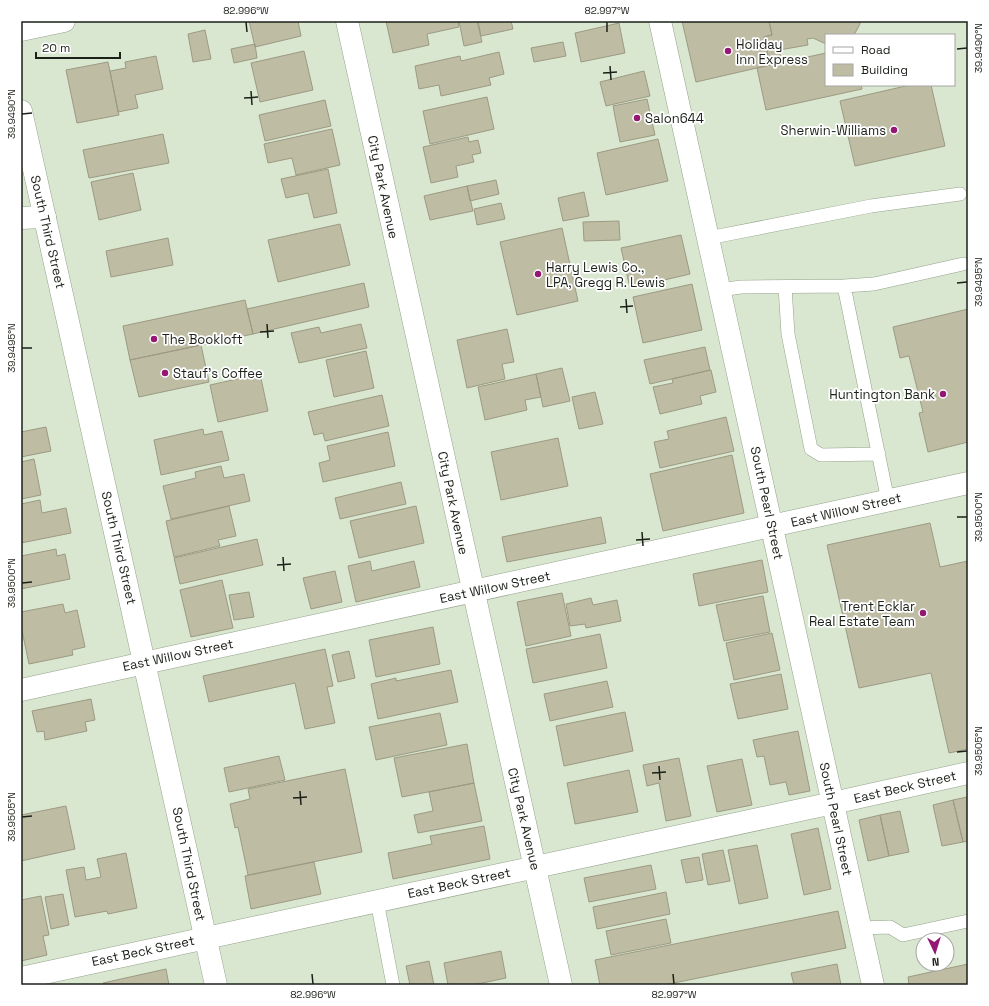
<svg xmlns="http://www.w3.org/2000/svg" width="989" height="1006" font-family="'Space Grotesk',sans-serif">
  <rect width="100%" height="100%" fill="#d9e7d0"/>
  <!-- building -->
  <path fill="#bfbca4" stroke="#9c9a82" d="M249 21H298L301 36 255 47Z
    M386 21H458L459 27 427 34 429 45 393 53Z
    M459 21H477L482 42 464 46Z
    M478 21H511L513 29 481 36Z
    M682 21H769L772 35 764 37 770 65 696 82Z
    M769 21H860V24L854 35H826V44L813 38 807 39 808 45 779 50 782 63 770 65 764 37 772 35Z
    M619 23 625 53 581 62 575 33Z
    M205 30 211 59 193 62 188 34Z
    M563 42 566 56 534 62 531 48Z
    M255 44 257 58 234 63 231 49Z
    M304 51 313 90 260 102 251 63Z
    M499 52 504 74 489 78 491 85 441 96 439 85 419 89 415 66 460 56 461 61Z
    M826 53V85H861L862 89 766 110 757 68Z
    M156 56 163 89 135 95 138 108 118 112 110 71 126 68 125 62Z
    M108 62 119 115 77 123 66 70Z
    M644 71 650 96 606 106 600 82Z
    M910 85H931L945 146 855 166 840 101Z
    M487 97 494 129 430 144 423 111Z
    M647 99 655 135 620 142 613 106Z
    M325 100 331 126 265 141 259 115Z
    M332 129 340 165 296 175 292 158 268 163 264 144Z
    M163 134 169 163 89 178 83 150Z
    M468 137 469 142 478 140 481 153 472 155 474 162 456 166 458 177 431 183 423 147Z
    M658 139 668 181 606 195 597 153Z
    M328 169 337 213 314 218 308 193 286 198 281 179Z
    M133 173 141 210 99 220 91 182Z
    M496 180 499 194 470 201 467 186Z
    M467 186 473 211 430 220 424 196Z
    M584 192 589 216 563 221 558 198Z
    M501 203 505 219 477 225 474 209Z
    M619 221 620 240 584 241 583 222Z
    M340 224 350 265 278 282 268 240Z
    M562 228 578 301 517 315 500 242Z
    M681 235 690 274 630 288 621 248Z
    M168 238 173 265 111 277 106 251Z
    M364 283 369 307 253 334 247 309Z
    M692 284 702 330 643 343 633 297Z
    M245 300 253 334 130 360 123 326Z
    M968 309V442L928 452 919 413 923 412 909 356 900 358 893 327Z
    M361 324 367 348 299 363 291 333 319 327 321 333Z
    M507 329 514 362 502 364 505 379 467 388 457 340Z
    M201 345 209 382 139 397 130 360Z
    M705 347 710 370 650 384 644 360Z
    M366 351 374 388 334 397 326 360Z
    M562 368 570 401 543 407 536 374Z
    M711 370 716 392 700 396 702 404 660 414 653 387 673 383 672 379Z
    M260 374 268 411 218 422 210 385Z
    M536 374 541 397 525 400 527 410 485 420 478 387Z
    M595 392 603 424 579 429 572 397Z
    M382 395 389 426 325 441 323 433 314 435 308 412Z
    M726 417 734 451 660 468 654 442 669 439 667 431Z
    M46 427 51 451 21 457V432Z
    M203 429 204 435 222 431 229 460 161 475 154 440Z
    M388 432 395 466 323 482 319 463 330 460 327 446Z
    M558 438 568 486 501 500 491 452Z
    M732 455 744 513 663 531 650 474Z
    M34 459 41 495 21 499V462Z
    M221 466 224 478 244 474 250 501 171 519 163 486 196 478 195 472Z
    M401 482 406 504 340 519 335 498Z
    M40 500 42 513 66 508 71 533 21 543V521L22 520 21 504Z
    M229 506 236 536 218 540 220 546 174 557 166 521Z
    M416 506 424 543 359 558 350 521Z
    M601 517 606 543 507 562 502 537Z
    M930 523 940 567 968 561V749L949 753 931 673 859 688 827 545Z
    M257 539 263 565 180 584 174 558Z
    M56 549 57 556 65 554 70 579 21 589V556Z
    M762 560 768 592 699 606 693 574Z
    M370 561 372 571 414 561 420 587 356 602 348 566Z
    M335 571 342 602 311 609 303 578Z
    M222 580 233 628 191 637 180 590Z
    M249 592 254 617 234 620 229 595Z
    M562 593 571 636 526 646 517 602Z
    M763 596 770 632 724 641 716 605Z
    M591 598 593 605 617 600 621 621 586 628 585 624 570 626 566 604Z
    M63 604 65 613 77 610 85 647 72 650 73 655 29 664 21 626V612Z
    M433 627 440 664 376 677 369 640Z
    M772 633 780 670 734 680 726 643Z
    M600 634 607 668 533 683 526 649Z
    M325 649 333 686 327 687 335 723 305 729 295 683 209 702 203 676Z
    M349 651 355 678 338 682 332 655Z
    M451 670 458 702 378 719 371 684 396 678V681Z
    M781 674 788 709 738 719 730 684Z
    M607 681 613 707 550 721 544 694Z
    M91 699 95 720 85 722 87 731 45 740 44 731 37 732 32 711Z
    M625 712 633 751 564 766 556 726Z
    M440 713 447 745 376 760 369 727Z
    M798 731 810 791 789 795 786 782 770 785 764 756 757 757 753 740Z
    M467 744 474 783 402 797 394 758Z
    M279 756 285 780 229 792 224 768Z
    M679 758 691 816 666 821 659 783 647 786 643 765Z
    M742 759 752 805 717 812 707 766Z
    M345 769 362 852 248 875 238 827 235 828 230 804 250 799 248 789Z
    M629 770 638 812 575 824 567 783Z
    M474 783 482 821 418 833 414 815 433 811 429 792Z
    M967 797 968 841 963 842 953 800Z
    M953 800 963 842 942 846 933 805Z
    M66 806 75 849 21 861V815Z
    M900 811 909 852 889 856 880 815Z
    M880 815 889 856 868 861 859 820Z
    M484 826 490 859 393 879 388 853 432 844 430 836Z
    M818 828 831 889 804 895 791 834Z
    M757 845 768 898 739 904 728 850Z
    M723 850 730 881 708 885 702 854Z
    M126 853 137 908 108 914 107 911 75 917 66 870 84 867 86 880 101 877 97 859Z
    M699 857 703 880 686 883 681 860Z
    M314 862 321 894 251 909 245 876Z
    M651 865 656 889 589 902 584 878Z
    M666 892 670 914 597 929 593 907Z
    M63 894 69 925 51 929 45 897Z
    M41 896 49 935 43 936 47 955 21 961V900Z
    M838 911 846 948 664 985H600L595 960Z
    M666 919 671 943 611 955 606 931Z
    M501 951 506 978 473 985H448L444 963Z
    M429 961 434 985H410L406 966Z
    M837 964 841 985H794L791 973Z
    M968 964V985H909L908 977Z
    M166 969 169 985H104L103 983Z"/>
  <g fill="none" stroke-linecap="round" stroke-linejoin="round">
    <defs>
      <path id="lane" d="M708 238 871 206 960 194
        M844 286 888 501
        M785 287 788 334 811 449 821 455 879 454
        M720 290 741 287 844 286 874 284 963 264
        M377 901 393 985
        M860 928 890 927 903 935 968 921"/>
      <path id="street" d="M347 21 561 985
        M660 21 873 985
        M21 30 64 21
        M21 218 45 217
        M21 690 968 483
        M21 978 833 803 968 773"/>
      <path id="secondary" d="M21 111 216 985"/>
    </defs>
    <!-- lane casing -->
    <use href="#lane" stroke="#95a28c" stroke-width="14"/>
    <!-- street casing -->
    <use href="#street" stroke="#95a28c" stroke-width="23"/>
    <!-- secondary casing -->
    <use href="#secondary" stroke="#95a28c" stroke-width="23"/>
    <!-- lane -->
    <use href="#lane" stroke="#fff" stroke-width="13"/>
    <!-- street -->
    <use href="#street" stroke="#fff" stroke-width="22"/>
    <!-- secondary -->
    <use href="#secondary" stroke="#fff" stroke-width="22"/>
  </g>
  <!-- ticks -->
  <path fill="none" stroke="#1b2018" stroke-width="1.5" d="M246 22 247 32M607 22V32M957 49 967 48M610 66 611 80M603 73 617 72M251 91 252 105M244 98 258 97M22 114 32 113M957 283 967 282M626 299 627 313M620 307 633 306M267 324 268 338M260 332 274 331M22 348H32M957 517H967M642 532 643 546M636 540 650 539M283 557 284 571M277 565 291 564M22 583 32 582M957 752 967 751M659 766 660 780M652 773 666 772M300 791 301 805M293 798 307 797M22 817 32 816M312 974 313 984M673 974 674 984"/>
  <!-- markers -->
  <g fill="#941873" stroke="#fff" stroke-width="1.5">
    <circle cx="728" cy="51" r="4"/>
    <circle cx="637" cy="118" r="4"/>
    <circle cx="894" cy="130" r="4"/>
    <circle cx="538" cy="274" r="4"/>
    <circle cx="154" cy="339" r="4"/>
    <circle cx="165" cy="373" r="4"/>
    <circle cx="943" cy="394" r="4"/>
    <circle cx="923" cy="613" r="4"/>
  </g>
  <g text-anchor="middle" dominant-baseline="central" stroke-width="3.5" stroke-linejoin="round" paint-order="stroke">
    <!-- poi labels -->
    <g font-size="13" fill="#1b2018" stroke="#fff" text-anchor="start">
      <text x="736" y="44">Holiday<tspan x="736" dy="15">Inn Express</tspan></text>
      <text x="645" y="118">Salon644</text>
      <text x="886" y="130" text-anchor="end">Sherwin-Williams</text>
      <text x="546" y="267">Harry Lewis Co.,<tspan x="546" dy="15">LPA, Gregg R. Lewis</tspan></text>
      <text x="162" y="339">The Bookloft</text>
      <text x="173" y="373">Stauf's Coffee</text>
      <text x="935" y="394" text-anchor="end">Huntington Bank</text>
      <text x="915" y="606" text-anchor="end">Trent Ecklar<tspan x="915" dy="15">Real Estate Team</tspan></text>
    </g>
    <!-- street labels -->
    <g font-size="13" fill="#1b2018" stroke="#fff">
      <text transform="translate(383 187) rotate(78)">City Park Avenue</text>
      <text transform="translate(48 232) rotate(77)">South Third Street</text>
      <text transform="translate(453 503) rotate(78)">City Park Avenue</text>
      <text transform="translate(767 503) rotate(78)">South Pearl Street</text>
      <text transform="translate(846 510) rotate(-13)">East Willow Street</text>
      <text transform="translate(119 548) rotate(77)">South Third Street</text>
      <text transform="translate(495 587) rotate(-12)">East Willow Street</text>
      <text transform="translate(178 655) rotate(-12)">East Willow Street</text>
      <text transform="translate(905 787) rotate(-13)">East Beck Street</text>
      <text transform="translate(524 819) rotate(77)">City Park Avenue</text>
      <text transform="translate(836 819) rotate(78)">South Pearl Street</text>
      <text transform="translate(189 864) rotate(78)">South Third Street</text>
      <text transform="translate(459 883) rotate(-12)">East Beck Street</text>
      <text transform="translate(143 951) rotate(-12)">East Beck Street</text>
    </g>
  </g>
  <!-- border -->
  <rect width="989" height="1006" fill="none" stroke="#ffffff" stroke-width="44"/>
  <!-- legend -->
  <rect x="825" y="34" width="130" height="52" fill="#ffffff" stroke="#a4a6a3"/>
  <rect x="833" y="47" width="20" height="6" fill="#ffffff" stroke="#a4a6a3"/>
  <text x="861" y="54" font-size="12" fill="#1b2018">Road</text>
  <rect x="833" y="64" width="20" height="12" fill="#bfbca4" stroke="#a4a6a3"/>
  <text x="861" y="74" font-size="12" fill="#1b2018">Building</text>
  <!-- north arrow -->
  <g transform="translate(935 952) rotate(176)"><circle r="19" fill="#ffffff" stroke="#a4a6a3"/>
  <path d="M0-3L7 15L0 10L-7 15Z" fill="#941873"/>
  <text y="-6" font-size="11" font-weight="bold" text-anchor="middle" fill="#1b2018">N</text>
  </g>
  <!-- scale -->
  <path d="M36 52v6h84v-6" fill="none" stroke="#1b2018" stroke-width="2"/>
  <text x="42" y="52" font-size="12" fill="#1b2018" stroke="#ffffff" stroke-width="3" paint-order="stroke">20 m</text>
  <rect x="22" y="22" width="945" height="962" fill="none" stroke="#1b2018" stroke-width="1.5"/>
  <g font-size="10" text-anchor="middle" fill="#1b2018">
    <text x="246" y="14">82.996°W</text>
    <text x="607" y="14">82.997°W</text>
    <text transform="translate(978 48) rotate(-90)" y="4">39.9490°N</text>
    <text transform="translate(11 114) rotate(-90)" y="4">39.9490°N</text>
    <text transform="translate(978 282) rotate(-90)" y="4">39.9495°N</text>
    <text transform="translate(11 348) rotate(-90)" y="4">39.9495°N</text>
    <text transform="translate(978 517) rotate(-90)" y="4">39.9500°N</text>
    <text transform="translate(11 583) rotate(-90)" y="4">39.9500°N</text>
    <text transform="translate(978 751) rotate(-90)" y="4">39.9505°N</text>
    <text transform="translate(11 817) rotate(-90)" y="4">39.9505°N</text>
    <text x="313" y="998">82.996°W</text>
    <text x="674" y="998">82.997°W</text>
  </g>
</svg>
